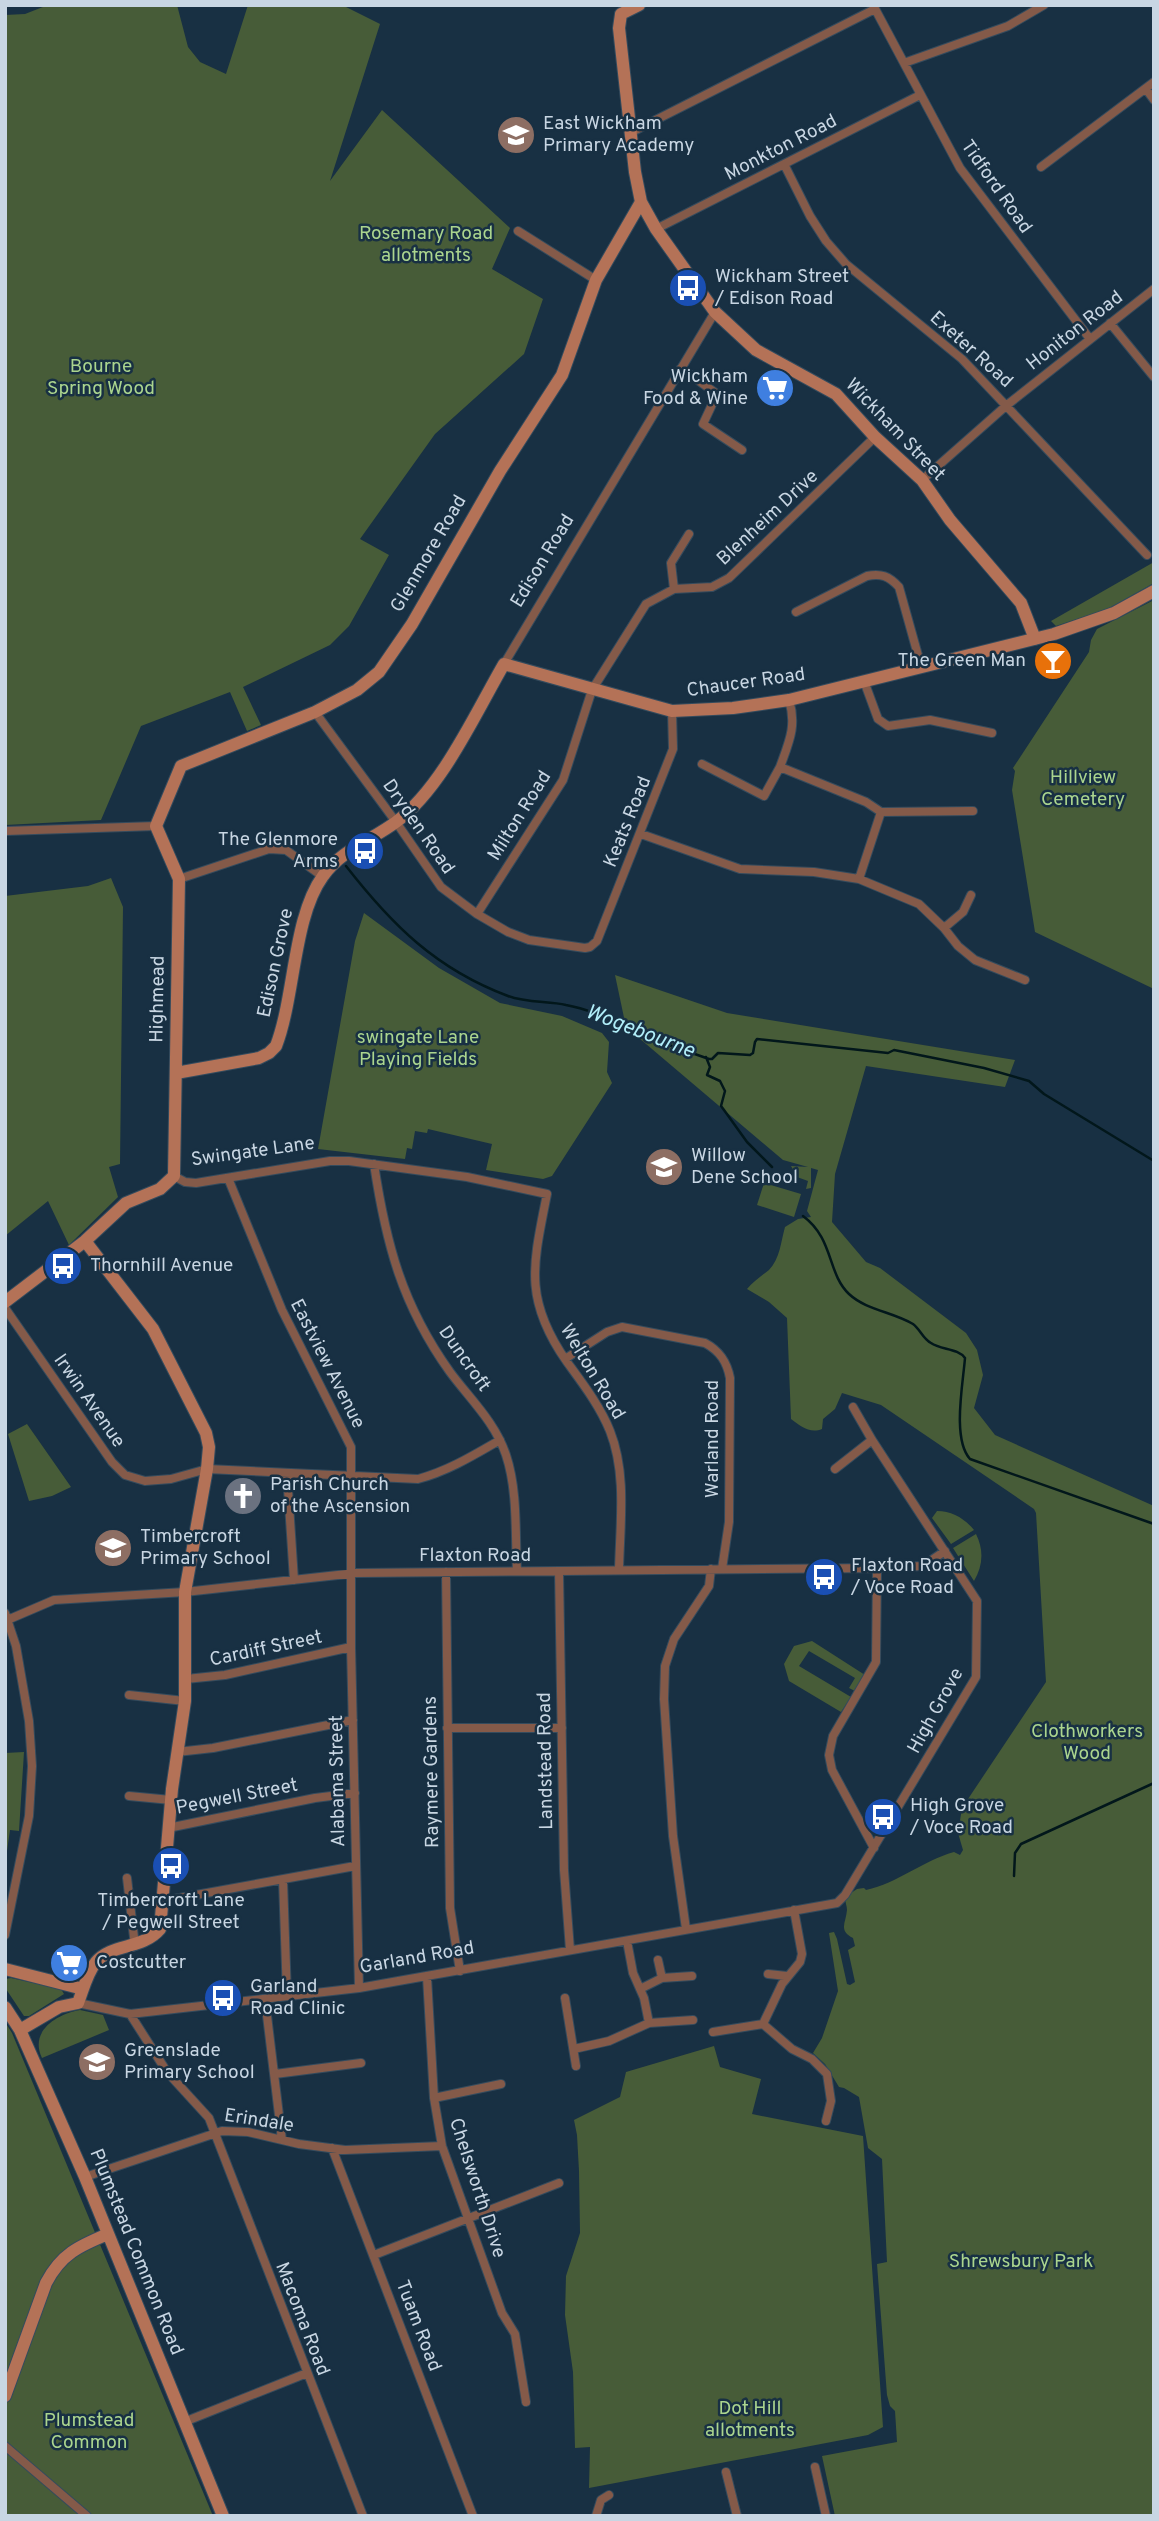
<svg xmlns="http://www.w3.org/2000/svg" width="1159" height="2521" font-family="Overpass,sans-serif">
  <rect width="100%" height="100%" fill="#183043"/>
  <!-- green -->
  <path fill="#475c38" d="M48 5H177L188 47 200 62 226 74 248 5H342L380 24 330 181 382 110 510 228 492 269 543 299 524 354 435 434 360 539 389 555 349 626 330 645 243 687 261 725 247 731 230 692 141 726 101 820 5 825V15L25 14Z
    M1154 562V583L1108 609 1056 626 1051 621Z
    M1154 600V989L1035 932 1012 790 1015 771 1013 768 1089 652 1091 640 1097 629Z
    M111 878 123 907 120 1164 109 1167 118 1197 69 1245 48 1201 5 1236V896L88 886Z
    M364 913 439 968 500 1003 562 1016 602 1033 609 1042 607 1072 612 1083 552 1176 543 1179 486 1170 492 1144 428 1129 427 1133 415 1131 412 1149 407 1148 405 1159 318 1149 355 941Z
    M615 975 727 1013 1015 1060 1005 1087 866 1066 835 1174 832 1222 866 1262 880 1268 966 1333 977 1350 983 1375 974 1408 995 1435 1154 1506V2516H835L822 2456 897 2442 895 2411 890 2406 887 2395 877 2264 887 2262 882 2159 868 2148 859 2097 844 2088 839 2087 825 2064 813 2053 822 2038 838 1991 829 1933 834 1932 837 1939 847 1984 850 1985 855 1982 848 1950 855 1946 853 1938C838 1930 846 1923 847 1910 847 1906 845 1902 845 1897L857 1889 864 1888 866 1890C898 1883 922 1861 954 1852L960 1855 963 1850 958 1833 962 1808 1046 1682 1036 1513 1034 1509 881 1405 842 1393 835 1409 823 1419 822 1429C810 1434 800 1426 791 1419L787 1318 769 1302 747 1289C754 1281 761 1276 769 1270 780 1259 781 1241 785 1227L798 1219 811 1217 807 1211 818 1170 811 1168V1188L806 1189 808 1181 797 1177 791 1166 808 1167 783 1160 626 1027Z
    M764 1183 801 1194 794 1217 757 1205Z
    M27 1424 71 1487 52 1496 29 1501 8 1434Z
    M937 1511C952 1511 964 1518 974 1530L951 1544 932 1518Z
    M976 1534C984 1550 983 1566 974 1581L953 1548Z
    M812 1641 865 1675 855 1691 849 1688 855 1678 809 1651 799 1666 851 1697 841 1712 789 1681 784 1664 794 1646Z
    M24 1752 19 1831 10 1830 7 1851 5 1753Z
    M11 1978 61 1989 64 1994 29 2016H24L6 1989V1979Z
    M80 2010 103 2015 109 2030 42 2058C29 2031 57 2014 80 2010Z
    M5 2022 12 2033 213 2516H5Z
    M714 2046 720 2067 761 2079 752 2114 863 2136 883 2427 868 2435 589 2488 590 2447 575 2448 573 2372 565 2315 566 2276 580 2233 579 2171 577 2135 574 2120 620 2097 626 2072Z"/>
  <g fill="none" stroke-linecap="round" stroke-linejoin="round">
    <!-- stream -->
    <path stroke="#02171b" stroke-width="2.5" d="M346 866C392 925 436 969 508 996 526 1003 548 1001 566 1005 594 1010 622 1025 648 1035L652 1039 709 1059H712L718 1053 750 1055 753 1053 755 1042 757 1039 888 1053 894 1050 984 1068 1029 1081 1044 1094 1154 1161
      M706 1057 710 1067 707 1075 720 1081 725 1091 721 1106 724 1110 747 1142 772 1167
      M803 1216C834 1239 827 1273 849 1294 866 1310 893 1312 913 1324 920 1329 923 1339 931 1343 941 1350 958 1348 965 1358 963 1384 952 1439 970 1459L1154 1524
      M1014 1876 1015 1853 1021 1844 1154 1783"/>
    <defs>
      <path id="street" d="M873 5 960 168 1090 339
        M904 63 1008 26 1044 5
        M1146 89 1154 100
        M630 133 875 9
        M784 164 810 216 826 241 846 264 962 359 1147 555
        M1041 167 1154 82
        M656 229 920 95
        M518 231 596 280
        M1110 323 1154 377
        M681 368 717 394 703 424 742 450
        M922 480 1007 405 1154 289
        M674 589 671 563 689 534
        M796 612 867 576C881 573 889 576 899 587L921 666
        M504 664 715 312
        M864 681 878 719 888 726 930 720 992 733
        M789 700C797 726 789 742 780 767L866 802 881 812 859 879
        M315 712 396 822 441 887 477 914 508 932 529 940 585 948 590 947 597 941 673 749 672 711
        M702 764 764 796 780 767
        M881 812 973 811
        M5 831 156 826
        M641 834 740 869 814 872 859 879 919 904 944 928 958 946 975 960 1025 980
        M179 879 269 849 286 850 322 876
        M477 914 563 780 592 690 646 604 674 589 712 587 729 578 875 437
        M944 928 963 912 971 895
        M374 1164C386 1244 402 1305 450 1372 470 1399 495 1422 506 1455 518 1491 515 1534 517 1571
        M174 1176 185 1182 196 1183 330 1161H349L467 1177 547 1194C533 1265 523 1299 567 1362 583 1384 600 1406 610 1431 627 1474 620 1524 619 1570
        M228 1178 282 1310 351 1447V1647L359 1988
        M5 1308 112 1462 125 1475 145 1481 171 1479 207 1469 418 1479C448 1471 474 1455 500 1440
        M565 1359 607 1332 622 1327 705 1343C720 1351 727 1362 730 1378L729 1522 722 1569
        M835 1469 872 1440
        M287 1474 294 1580
        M559 1571 564 1870 570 1950
        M446 1572 450 1908 460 1971
        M5 1613 16 1646 29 1721 32 1766 29 1816 5 1935
        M5 1621 54 1600 185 1592 356 1573 877 1568 923 1566 945 1551
        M186 1679 225 1675 351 1647
        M129 1695 185 1701
        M447 1728H562
        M177 1752 213 1748 353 1720
        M129 1796 171 1800
        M168 1828 315 1798 355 1793
        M874 1848 832 1770 829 1755 833 1736 876 1662 877 1568
        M127 1878 135 1946
        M283 1880 287 1996
        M163 1901 355 1866
        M794 1910 802 1954 800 1962 782 1984 763 2024 792 2049 812 2059 827 2074 831 2101 826 2121
        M686 1929 673 1836 664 1699 665 1666 674 1639 709 1586 711 1569
        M658 1960 662 1978
        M768 1974 787 1976
        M427 1977 434 2098 442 2146 502 2313 515 2334 526 2402
        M640 1989 662 1978 692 1976
        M565 1998 576 2066
        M265 1999 282 2140
        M78 2003 130 2014 359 1988 837 1903 845 1895 976 1677 977 1601 872 1440 853 1407
        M130 2014 167 2072 209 2118 363 2516
        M649 2023 693 2020
        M713 2032 763 2024
        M574 2049 609 2041 649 2023 644 1998 633 1973 627 1941
        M275 2074 361 2063
        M434 2098 501 2084
        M332 2148 473 2516
        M85 2177 222 2131 248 2132 299 2144 345 2150 442 2146
        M374 2255 559 2183
        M184 2422 307 2373
        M5 2446 87 2516
        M815 2467 826 2516
        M726 2472 737 2516
        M596 2516 601 2500 609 2495"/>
      <path id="secondary" d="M621 14 619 28 635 172 641 202 656 229 715 312 756 350 836 394 875 437 922 480 950 520 1021 603 1035 639
        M621 14 639 5
        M176 1073 259 1058 269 1053 276 1046C295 997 293 917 323 876 341 850 372 840 396 822 442 788 475 714 504 664L672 711 733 708 789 700 1054 634 1114 613 1154 591
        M5 1302 85 1241 126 1203 160 1189 174 1176 179 879 156 826 181 766 315 712 357 690 379 672 412 624 500 471 562 375 596 280 641 202
        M5 1969 83 1989
        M5 2007 20 2030 85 2177 223 2516
        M20 2030 59 2007 78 2003C83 1990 87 1973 96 1962 112 1943 142 1950 160 1929L172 1789 185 1701V1592L207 1469 209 1447 206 1433 153 1329 85 1241
        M5 2396 46 2283C61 2254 79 2246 108 2234"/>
    </defs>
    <!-- street casing -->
    <use href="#street" stroke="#344b5d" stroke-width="10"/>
    <!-- secondary casing -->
    <use href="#secondary" stroke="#344b5d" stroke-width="14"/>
    <!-- street -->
    <use href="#street" stroke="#845a49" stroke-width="8"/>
    <!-- secondary -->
    <use href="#secondary" stroke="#b47257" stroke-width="12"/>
  </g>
  <!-- icons -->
  <defs>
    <symbol id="school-disc" viewBox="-11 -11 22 22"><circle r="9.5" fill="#8d6e63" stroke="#183043"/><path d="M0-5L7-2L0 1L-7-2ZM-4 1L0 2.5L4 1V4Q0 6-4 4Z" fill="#fff"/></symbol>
    <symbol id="bus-disc" viewBox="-11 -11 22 22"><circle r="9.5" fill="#1a4fb4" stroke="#183043"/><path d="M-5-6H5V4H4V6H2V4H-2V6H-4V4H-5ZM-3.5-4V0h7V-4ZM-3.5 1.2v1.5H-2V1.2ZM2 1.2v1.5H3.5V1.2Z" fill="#fff"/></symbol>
    <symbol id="supermarket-disc" viewBox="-11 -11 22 22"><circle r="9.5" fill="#3f7fe0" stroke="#183043"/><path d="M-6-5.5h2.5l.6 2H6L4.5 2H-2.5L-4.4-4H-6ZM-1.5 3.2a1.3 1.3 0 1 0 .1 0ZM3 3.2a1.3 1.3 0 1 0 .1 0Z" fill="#fff"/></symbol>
    <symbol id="bar-disc" viewBox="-11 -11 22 22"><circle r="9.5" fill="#e8710a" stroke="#183043"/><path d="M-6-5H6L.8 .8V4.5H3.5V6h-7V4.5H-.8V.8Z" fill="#fff"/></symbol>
    <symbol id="church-disc" viewBox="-11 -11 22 22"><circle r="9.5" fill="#6b7280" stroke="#183043"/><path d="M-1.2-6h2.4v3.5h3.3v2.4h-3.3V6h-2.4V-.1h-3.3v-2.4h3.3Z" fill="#fff"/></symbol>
  </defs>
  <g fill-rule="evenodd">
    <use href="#school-disc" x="494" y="113" width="44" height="44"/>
    <use href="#bus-disc" x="666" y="266" width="44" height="44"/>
    <use href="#supermarket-disc" x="753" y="366" width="44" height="44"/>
    <use href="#bar-disc" x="1031" y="639" width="44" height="44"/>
    <use href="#bus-disc" x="343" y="829" width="44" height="44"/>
    <use href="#school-disc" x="642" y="1145" width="44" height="44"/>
    <use href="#bus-disc" x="41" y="1244" width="44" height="44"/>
    <use href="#church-disc" x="221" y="1474" width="44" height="44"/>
    <use href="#school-disc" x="91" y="1526" width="44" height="44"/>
    <use href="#bus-disc" x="802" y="1555" width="44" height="44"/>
    <use href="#bus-disc" x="861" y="1795" width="44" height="44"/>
    <use href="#bus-disc" x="149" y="1844" width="44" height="44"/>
    <use href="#supermarket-disc" x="47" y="1941" width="44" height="44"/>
    <use href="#bus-disc" x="201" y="1976" width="44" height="44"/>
    <use href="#school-disc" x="75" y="2040" width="44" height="44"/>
  </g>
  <g text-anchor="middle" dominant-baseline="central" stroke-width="5" stroke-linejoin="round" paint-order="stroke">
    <!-- poi labels -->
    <g font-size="19" fill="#c8d6e3" stroke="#183043" text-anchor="start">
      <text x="543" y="124">East Wickham<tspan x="543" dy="22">Primary Academy</tspan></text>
      <text x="715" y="277">Wickham Street<tspan x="715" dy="22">/ Edison Road</tspan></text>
      <text x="748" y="377" text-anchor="end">Wickham<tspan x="748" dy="22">Food &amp; Wine</tspan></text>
      <text x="1026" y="661" text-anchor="end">The Green Man</text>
      <text x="338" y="840" text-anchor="end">The Glenmore<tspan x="338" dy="22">Arms</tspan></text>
      <text x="691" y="1156">Willow<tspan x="691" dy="22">Dene School</tspan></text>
      <text x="90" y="1266">Thornhill Avenue</text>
      <text x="270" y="1485">Parish Church<tspan x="270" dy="22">of the Ascension</tspan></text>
      <text x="140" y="1537">Timbercroft<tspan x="140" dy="22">Primary School</tspan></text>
      <text x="851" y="1566">Flaxton Road<tspan x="851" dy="22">/ Voce Road</tspan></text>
      <text x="910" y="1806">High Grove<tspan x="910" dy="22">/ Voce Road</tspan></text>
      <text x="171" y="1901" text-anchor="middle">Timbercroft Lane<tspan x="171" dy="22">/ Pegwell Street</tspan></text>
      <text x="96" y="1963">Costcutter</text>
      <text x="250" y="1987">Garland<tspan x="250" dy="22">Road Clinic</tspan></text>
      <text x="124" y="2051">Greenslade<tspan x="124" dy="22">Primary School</tspan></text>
    </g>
    <!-- street labels -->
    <g font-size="19" fill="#c8d6e3" stroke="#183043">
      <text transform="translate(781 148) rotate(-27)">Monkton Road</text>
      <text transform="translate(996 187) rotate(55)">Tidford Road</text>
      <text transform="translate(1075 331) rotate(-38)">Honiton Road</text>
      <text transform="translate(971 350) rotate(42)">Exeter Road</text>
      <text transform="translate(895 430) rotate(46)">Wickham Street</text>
      <text transform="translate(768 518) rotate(-43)">Blenheim Drive</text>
      <text transform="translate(429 554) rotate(-60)">Glenmore Road</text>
      <text transform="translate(543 561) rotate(-59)">Edison Road</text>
      <text transform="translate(746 683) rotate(-8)">Chaucer Road</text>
      <text transform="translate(520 816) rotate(-58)">Milton Road</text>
      <text transform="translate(628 822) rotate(-68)">Keats Road</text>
      <text transform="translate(418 827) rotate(55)">Dryden Road</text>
      <text transform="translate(276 963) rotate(-78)">Edison Grove</text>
      <text transform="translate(158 999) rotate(-89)">Highmead</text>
      <text transform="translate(253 1152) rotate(-8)">Swingate Lane</text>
      <text transform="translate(464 1359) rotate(55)">Duncroft</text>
      <text transform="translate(327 1364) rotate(63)">Eastview Avenue</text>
      <text transform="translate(592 1372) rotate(59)">Welton Road</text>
      <text transform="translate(89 1401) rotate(55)">Irwin Avenue</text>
      <text transform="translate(713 1439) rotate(-90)">Warland Road</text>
      <text x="475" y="1556">Flaxton Road</text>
      <text transform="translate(266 1649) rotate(-12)">Cardiff Street</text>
      <text transform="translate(936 1711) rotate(-61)">High Grove</text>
      <text transform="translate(546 1761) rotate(-91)">Landstead Road</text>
      <text transform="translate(432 1772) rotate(-91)">Raymere Gardens</text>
      <text transform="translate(338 1781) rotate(-91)">Alabama Street</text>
      <text transform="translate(237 1797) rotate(-11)">Pegwell Street</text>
      <text transform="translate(417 1958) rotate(-10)">Garland Road</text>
      <text transform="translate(259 2121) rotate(9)">Erindale</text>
      <text transform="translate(477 2188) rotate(72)">Chelsworth Drive</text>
      <text transform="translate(136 2252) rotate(68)">Plumstead Common Road</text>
      <text transform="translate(302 2319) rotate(69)">Macoma Road</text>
      <text transform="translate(418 2326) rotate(69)">Tuam Road</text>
    </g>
    <!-- park labels -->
    <g font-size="19" fill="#abd58e" stroke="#183043">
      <text x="426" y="234">Rosemary Road<tspan x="426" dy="22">allotments</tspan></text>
      <text x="101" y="367">Bourne<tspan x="101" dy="22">Spring Wood</tspan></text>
      <text x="1083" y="778">Hillview<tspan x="1083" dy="22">Cemetery</tspan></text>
      <text x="418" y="1038">swingate Lane<tspan x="418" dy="22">Playing Fields</tspan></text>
      <text x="1087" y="1732">Clothworkers<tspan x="1087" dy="22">Wood</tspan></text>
      <text x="1021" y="2262">Shrewsbury Park</text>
      <text x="750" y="2409">Dot Hill<tspan x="750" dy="22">allotments</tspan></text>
      <text x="89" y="2421">Plumstead<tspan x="89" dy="22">Common</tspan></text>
    </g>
    <!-- water labels -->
    <g font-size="21" font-style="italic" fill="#b1eef9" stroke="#183043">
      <text transform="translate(640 1032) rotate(21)">Wogebourne</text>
    </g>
  </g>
  <!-- border -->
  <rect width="1159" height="2521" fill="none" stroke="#c8d6e3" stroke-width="14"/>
</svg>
